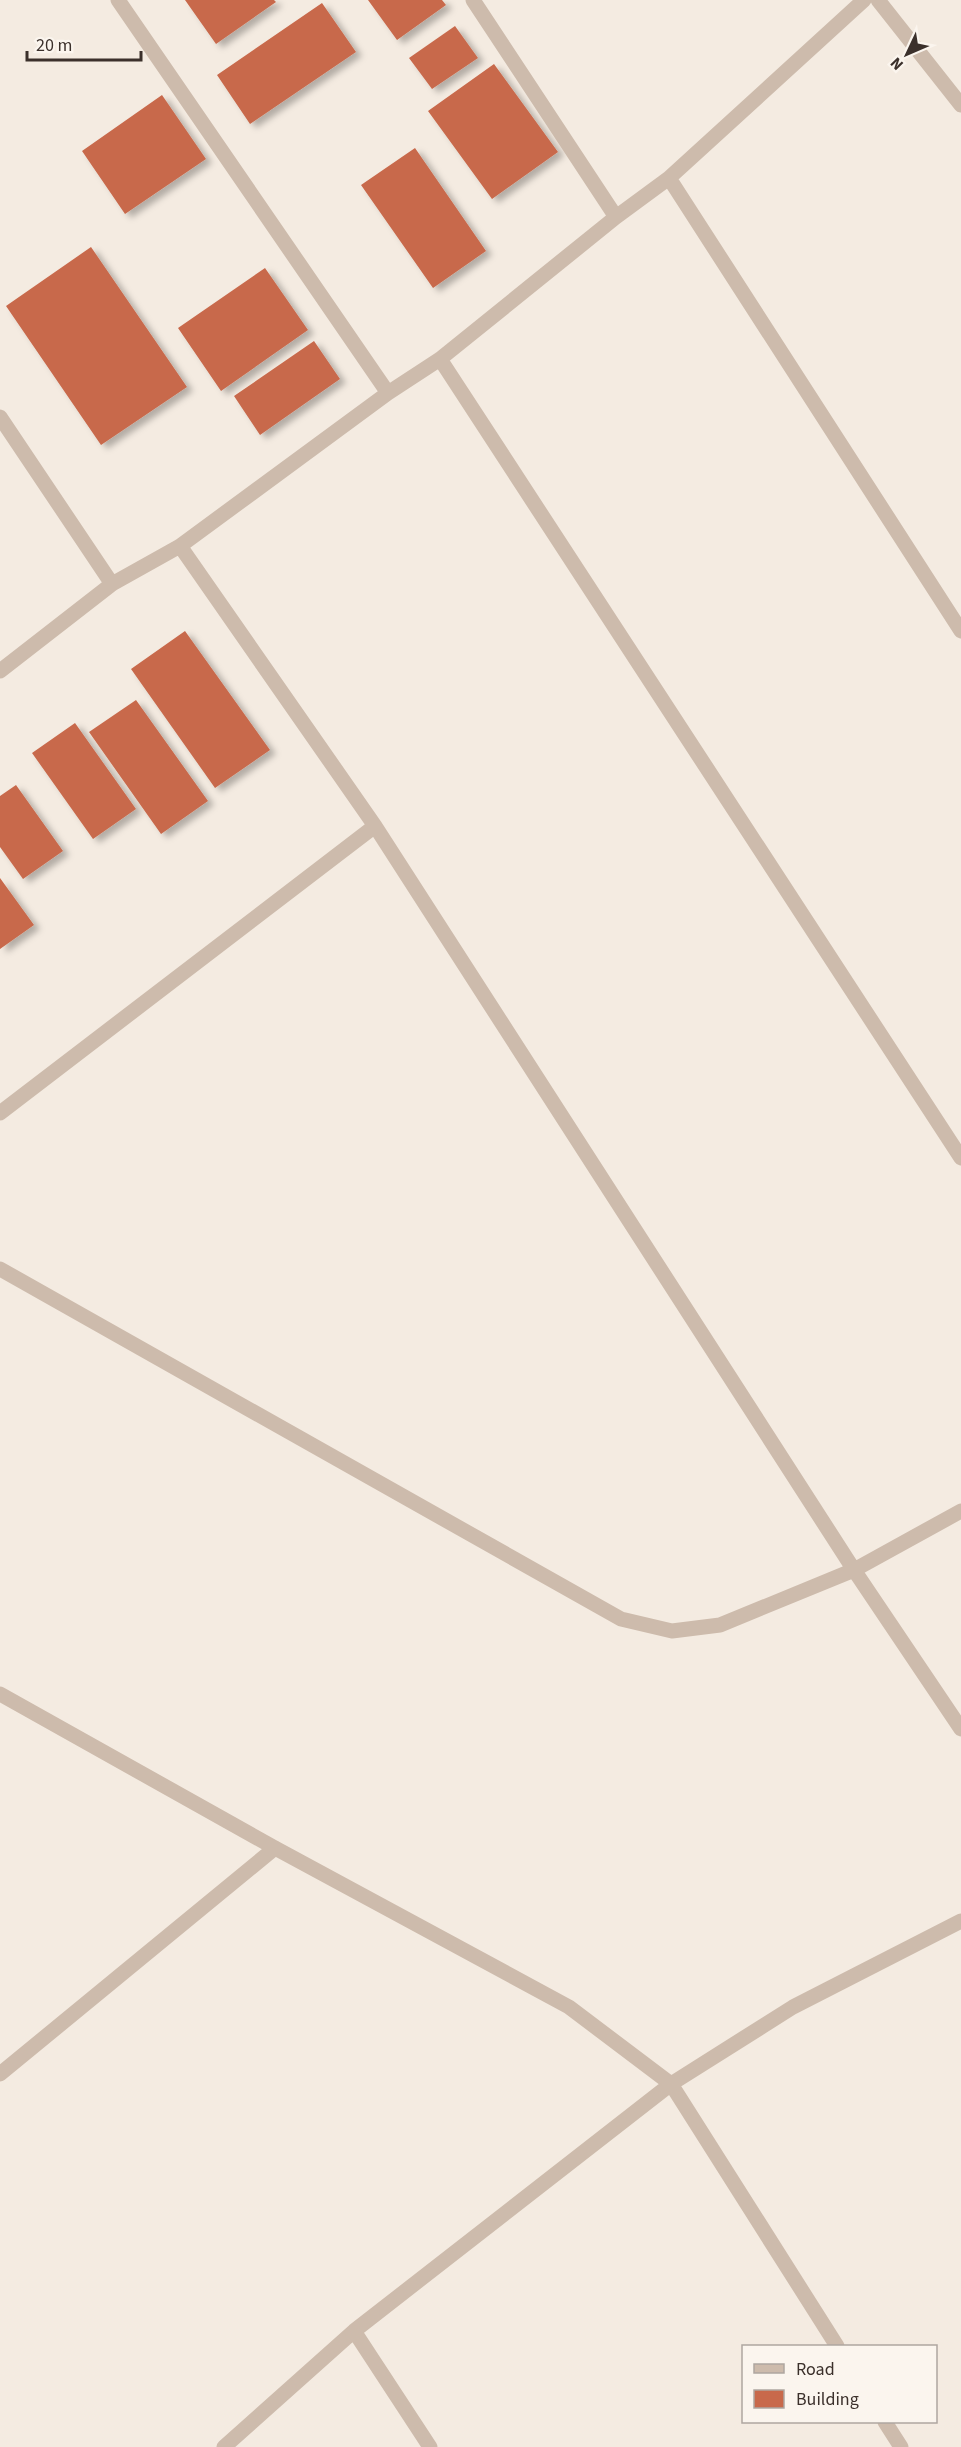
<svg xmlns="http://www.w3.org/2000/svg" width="961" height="2447" font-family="'Source Sans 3',sans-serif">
  <defs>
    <filter id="shadow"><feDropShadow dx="6" dy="4" stdDeviation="3" flood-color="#0004"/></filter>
  </defs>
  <rect width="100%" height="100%" fill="#f4ebe1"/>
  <!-- building -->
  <path fill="#c8694b" filter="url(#shadow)" d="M185 0H274L276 2 216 44Z
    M368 0H442L446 5 397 40Z
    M322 3 356 52 250 124 217 75Z
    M455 26 478 58 432 89 409 58Z
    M494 64 558 152 492 199 428 111Z
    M162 95 206 159 125 214 82 151Z
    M415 148 486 251 433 288 361 185Z
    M91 247 187 387 101 445 6 306Z
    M265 268 308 330 221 391 178 328Z
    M314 341 340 379 260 435 234 396Z
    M185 631 270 750 215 788 131 669Z
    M136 700 208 801 161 834 89 732Z
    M75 723 136 809 93 839 32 753Z
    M16 785 63 851 23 879 0 847V796Z
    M0 878 34 925 0 949Z"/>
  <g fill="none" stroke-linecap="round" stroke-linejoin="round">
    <!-- minor -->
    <path stroke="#cdbbac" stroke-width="15" d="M118 0 388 393
      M473 0 616 217
      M669 178 961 631
      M440 359 961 1158
      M0 417 112 584
      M180 546 375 826 854 1570 961 1729
      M0 671 112 584 180 546 388 393 440 359 616 217 669 178 864 0
      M0 1113 375 826
      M0 1269 621 1619 672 1631 720 1625 854 1570 961 1511
      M0 1694 275 1848 569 2007 671 2084 837 2346
      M0 2074 275 1848
      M354 2331 430 2447
      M885 2422 901 2447
      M224 2447 354 2331 671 2084 793 2007 961 1921"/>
    <!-- tertiary -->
    <path stroke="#cdbbac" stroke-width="15" d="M878 0 961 105"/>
  </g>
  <!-- legend -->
  <rect x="742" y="2345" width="195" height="78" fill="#fbf5ee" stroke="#aea6a0" stroke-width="1.5"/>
  <rect x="754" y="2364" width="30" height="9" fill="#cdbbac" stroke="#aea6a0" stroke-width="1.5"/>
  <text x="796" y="2375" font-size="18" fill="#3b302b">Road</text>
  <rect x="754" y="2390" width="30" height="18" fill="#c8694b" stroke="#aea6a0" stroke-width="1.5"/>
  <text x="796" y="2405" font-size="18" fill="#3b302b">Building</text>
  <!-- north arrow -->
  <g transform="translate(907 54) rotate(226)" stroke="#fbf5ee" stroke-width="4.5" paint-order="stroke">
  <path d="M0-4.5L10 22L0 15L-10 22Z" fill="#3b302b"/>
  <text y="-9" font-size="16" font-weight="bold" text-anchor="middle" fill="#3b302b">N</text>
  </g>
  <!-- scale -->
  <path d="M27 51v9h114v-9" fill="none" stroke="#3b302b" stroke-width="3"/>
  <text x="36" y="51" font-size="18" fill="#3b302b" stroke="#fbf5ee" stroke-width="4.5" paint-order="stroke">20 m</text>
</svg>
